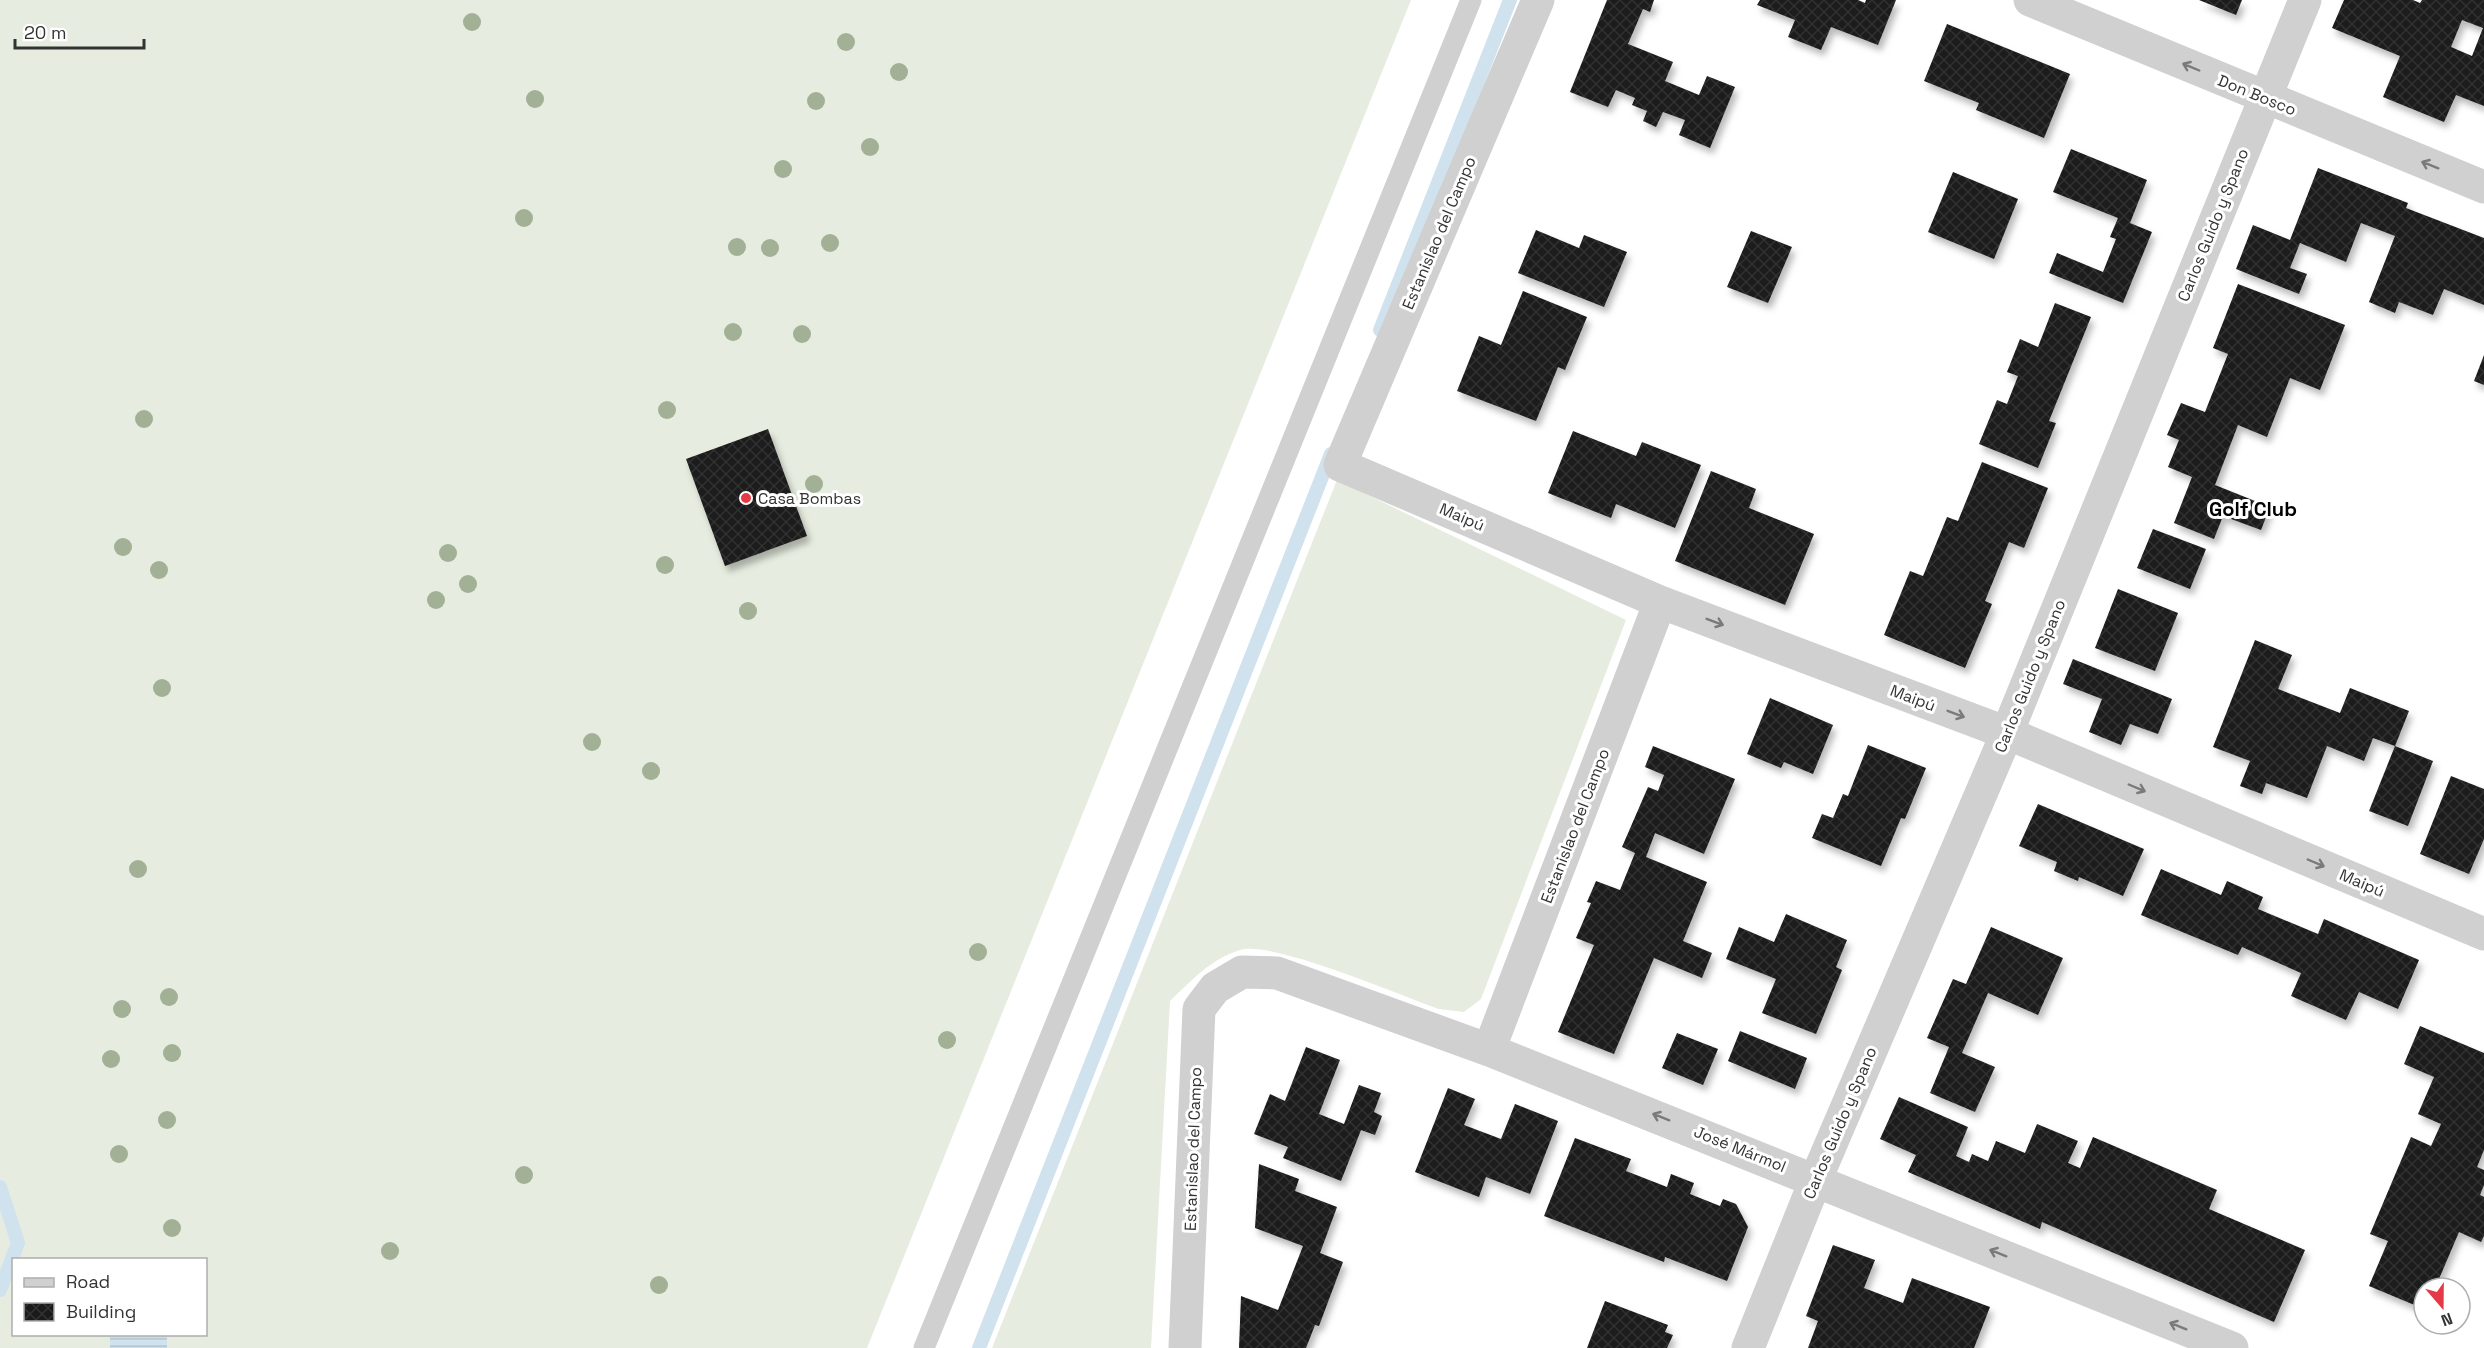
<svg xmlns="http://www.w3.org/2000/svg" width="2484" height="1348" font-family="'Space Grotesk',sans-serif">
  <defs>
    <pattern id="water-rules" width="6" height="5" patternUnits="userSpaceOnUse" patternTransform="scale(1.5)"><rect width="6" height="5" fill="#cfe2ee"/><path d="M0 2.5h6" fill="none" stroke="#b2c2cd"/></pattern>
    <pattern id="building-cross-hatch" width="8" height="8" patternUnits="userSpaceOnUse" patternTransform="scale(1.5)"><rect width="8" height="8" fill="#1a1a1a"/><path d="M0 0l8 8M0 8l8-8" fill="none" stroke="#333"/></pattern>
    <filter id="shadow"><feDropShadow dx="3.5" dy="6" stdDeviation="3" flood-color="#0004"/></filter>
  </defs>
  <rect width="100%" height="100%" fill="#fff"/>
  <!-- grass -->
  <path fill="#e6ecdf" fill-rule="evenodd" d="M0 0H1411L867 1348H0ZM14 1260H206V1334H14Z
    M1337 480 1626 620 1481 999 1464 1012 1439 1009C1402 996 1272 940 1240 950 1212 958 1191 981 1170 1001L1151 1348H992Z"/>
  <!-- water -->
  <path fill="url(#water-rules)" d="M110 1335H167V1348H110Z"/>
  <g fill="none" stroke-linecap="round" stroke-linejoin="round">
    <!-- stream -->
    <path stroke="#cfe2ee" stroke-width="14" d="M1380 330 1510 0
      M0 1187 18 1243 0 1290
      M979 1348 1331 454"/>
  </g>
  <!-- building -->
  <path fill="url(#building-cross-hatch)" fill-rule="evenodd" filter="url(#shadow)" d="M1607 0H1654L1650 12 1643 9 1628 44 1673 62 1665 81 1699 95 1707 76 1735 87 1710 148 1679 135 1685 120 1663 112 1656 127 1643 121 1647 111 1632 105 1635 98 1616 90 1608 107 1570 92Z
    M1760 0H1858L1865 3 1866 0H1896L1878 45 1831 27 1821 50 1788 37 1795 20 1757 5Z
    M2199 0H2242L2236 15Z
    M2344 0H2413L2420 3 2422 0H2484V106L2456 95 2444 122 2383 97 2400 56 2332 28ZM2462 20 2483 28 2472 56 2451 47Z
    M1947 24 2070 74 2044 138 1976 110 1979 103 1924 81Z
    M2071 149 2147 180 2130 223 2152 232 2123 303 2049 273 2057 253 2103 272 2116 239 2110 237 2118 218 2053 192Z
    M2318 168 2408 203 2406 208 2484 238V305L2444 289 2433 315 2399 302 2395 313 2369 302 2395 236 2361 223 2346 262 2300 243 2290 268 2307 274 2299 294 2236 269 2253 225 2290 240Z
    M1953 172 2018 199 1994 259 1928 232Z
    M1536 230 1579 248 1584 235 1627 252 1604 307 1518 273Z
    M1751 231 1792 247 1768 303 1727 287Z
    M2238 284 2345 325 2320 390 2290 378 2267 437 2238 425 2215 485 2270 507 2261 530 2223 516 2214 539 2174 523 2192 477 2168 467 2179 440 2167 435 2181 403 2205 412 2228 354 2213 348Z
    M1523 291 1587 317 1565 370 1558 367 1536 421 1457 391 1479 336 1501 345Z
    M2055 303 2091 317 2049 421 2056 423 2038 468 1979 444 1997 400 2007 404 2018 376 2007 372 2020 339 2038 347Z
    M2484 355V385L2474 381Z
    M768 429 807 536 725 566 686 459Z
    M1573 431 1636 456 1642 442 1701 465 1675 528 1616 504 1611 518 1548 493Z
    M1982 462 2048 488 2024 548 2009 542 1985 601 1992 604 1965 668 1884 635 1910 571 1923 576 1947 517 1958 521Z
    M1711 471 1756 489 1749 508 1814 534 1785 605 1675 561Z
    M2153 529 2206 549 2190 589 2137 568Z
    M2118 589 2178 613 2155 671 2095 648Z
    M2255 640 2292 655 2278 689 2340 713 2350 688 2409 711 2395 746 2373 738 2364 761 2327 746 2307 798 2266 783 2262 794 2240 786 2250 761 2213 747Z
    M2073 659 2172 699 2158 734 2130 724 2121 745 2089 732 2102 699 2063 684Z
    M1770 698 1833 725 1813 774 1784 762 1781 768 1747 754Z
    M1868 745 1926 768 1905 819 1901 818 1881 866 1812 838 1822 814 1833 818 1843 794 1848 796Z
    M1653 746 1735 779 1704 854 1655 833 1646 857 1707 882 1683 941 1712 953 1702 978 1654 958 1614 1054 1558 1032 1594 945 1576 938 1591 903 1587 902 1596 881 1620 890 1635 853 1622 847 1648 787 1658 791 1664 775 1645 767Z
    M2395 746 2433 761 2408 826 2369 811Z
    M2451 776 2484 789V839L2469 874 2420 854Z
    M2038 804 2144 849 2123 896 2079 877 2078 881 2054 871 2057 862 2019 846Z
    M2161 869 2221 895 2227 881 2263 897 2258 909 2318 934 2324 919 2419 960 2398 1009 2359 992 2346 1020 2291 996 2301 973 2242 947 2238 955 2141 915Z
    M1786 914 1847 940 1836 967 1842 970 1816 1034 1762 1013 1776 979 1726 959 1739 927 1774 942Z
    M1991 927 2063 958 2038 1015 1988 993 1962 1053 1995 1067 1975 1112 1930 1093 1949 1047 1927 1038 1953 979 1966 984Z
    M2420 1026 2484 1053V1150L2477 1167 2484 1170V1185L2480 1195 2484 1197V1236L2481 1242 2459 1232 2436 1286 2442 1288H2424V1309L2369 1286 2388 1241 2370 1234 2411 1137 2431 1146 2441 1124 2418 1114 2434 1077 2404 1064Z
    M1740 1031 1807 1058 1795 1089 1728 1061Z
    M1677 1033 1718 1049 1703 1085 1662 1068Z
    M1306 1047 1340 1060 1319 1114 1344 1124 1359 1085 1381 1093 1374 1112 1382 1116 1375 1135 1361 1130 1341 1181 1283 1158 1288 1147 1254 1134 1270 1094 1285 1101Z
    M1448 1088 1475 1099 1464 1125 1501 1139 1515 1104 1558 1121 1530 1194 1486 1177 1479 1197 1415 1172Z
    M1899 1097 1968 1127 1956 1156 1969 1162 1972 1154 1988 1161 1996 1141 2025 1153 2037 1124 2078 1141 2068 1163 2080 1168 2093 1137 2217 1190 2209 1209 2305 1250 2274 1322 2042 1222 2040 1229 1908 1172 1916 1155 1880 1139Z
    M1575 1138 1631 1159 1626 1171 1667 1187 1671 1174 1694 1183 1690 1194 1720 1206 1723 1199 1736 1204 1748 1227 1727 1281 1665 1257 1664 1262 1544 1216Z
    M1259 1164 1299 1179 1295 1191 1337 1207 1320 1253 1343 1262 1319 1326 1315 1325 1306 1348H1239L1241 1296 1278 1310 1303 1246 1255 1228Z
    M1833 1245 1875 1260 1864 1288 1903 1303 1912 1278 1990 1307 1974 1348H1808L1818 1321 1806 1316Z
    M1605 1301 1668 1325 1665 1332 1673 1335 1667 1348H1587Z"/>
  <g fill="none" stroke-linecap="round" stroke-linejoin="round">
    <!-- service -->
    <path stroke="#d0d0d0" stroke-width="21" d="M924 1348 1471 0"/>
    <!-- minor -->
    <path stroke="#d0d0d0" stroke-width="33" d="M1538 0 1340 465 1660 602 2007 733 2484 934
      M2030 0 2484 187
      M1489 1050 1660 602
      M1185 1348 1199 1009 1215 988 1242 972 1277 973 1489 1050 2232 1348
      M1748 1348 1816 1179 2007 733 2305 0"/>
  </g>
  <!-- trees -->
  <g fill="#a2b095">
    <circle cx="472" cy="22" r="9"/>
    <circle cx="846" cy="42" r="9"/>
    <circle cx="899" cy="72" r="9"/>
    <circle cx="535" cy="99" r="9"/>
    <circle cx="816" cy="101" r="9"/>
    <circle cx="870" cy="147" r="9"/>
    <circle cx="783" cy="169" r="9"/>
    <circle cx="524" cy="218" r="9"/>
    <circle cx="830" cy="243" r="9"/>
    <circle cx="737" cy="247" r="9"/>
    <circle cx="770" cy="248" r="9"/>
    <circle cx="733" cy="332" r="9"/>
    <circle cx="802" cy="334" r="9"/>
    <circle cx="667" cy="410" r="9"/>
    <circle cx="144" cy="419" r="9"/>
    <circle cx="814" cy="484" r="9"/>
    <circle cx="123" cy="547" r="9"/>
    <circle cx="448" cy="553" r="9"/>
    <circle cx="665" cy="565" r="9"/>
    <circle cx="159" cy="570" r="9"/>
    <circle cx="468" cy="584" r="9"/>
    <circle cx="436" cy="600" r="9"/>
    <circle cx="748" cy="611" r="9"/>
    <circle cx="162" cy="688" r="9"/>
    <circle cx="592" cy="742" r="9"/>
    <circle cx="651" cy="771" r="9"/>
    <circle cx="138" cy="869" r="9"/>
    <circle cx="978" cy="952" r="9"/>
    <circle cx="169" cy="997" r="9"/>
    <circle cx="122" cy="1009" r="9"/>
    <circle cx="947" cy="1040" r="9"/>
    <circle cx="172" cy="1053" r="9"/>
    <circle cx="111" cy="1059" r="9"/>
    <circle cx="167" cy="1120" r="9"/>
    <circle cx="119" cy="1154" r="9"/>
    <circle cx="524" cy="1175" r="9"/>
    <circle cx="172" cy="1228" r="9"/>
    <circle cx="390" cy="1251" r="9"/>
    <circle cx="659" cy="1285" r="9"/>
  </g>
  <!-- one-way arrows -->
  <defs><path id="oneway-shaft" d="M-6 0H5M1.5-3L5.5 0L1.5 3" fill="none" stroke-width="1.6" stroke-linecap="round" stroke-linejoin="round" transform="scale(1.5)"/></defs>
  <g stroke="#7a7a7a">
    <use href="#oneway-shaft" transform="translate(2191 67) rotate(-157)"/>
    <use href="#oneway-shaft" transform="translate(2430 165) rotate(-158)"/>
    <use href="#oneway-shaft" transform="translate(1715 622) rotate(21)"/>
    <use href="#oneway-shaft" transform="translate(1956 714) rotate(21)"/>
    <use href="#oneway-shaft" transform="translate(2137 788) rotate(23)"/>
    <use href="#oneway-shaft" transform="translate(2316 863) rotate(23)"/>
    <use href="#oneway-shaft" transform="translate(1661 1117) rotate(-158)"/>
    <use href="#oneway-shaft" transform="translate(1998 1253) rotate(-158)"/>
    <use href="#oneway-shaft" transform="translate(2178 1326) rotate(-158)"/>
  </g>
  <!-- markers -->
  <circle fill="#e63946" stroke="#fff" stroke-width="2" cx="746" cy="498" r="6"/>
  <g text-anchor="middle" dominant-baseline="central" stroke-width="6" stroke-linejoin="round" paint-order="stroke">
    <!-- street labels -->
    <g font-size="16" fill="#333" stroke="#fff">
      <text transform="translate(2257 95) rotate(22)">Don Bosco</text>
      <text transform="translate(2213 225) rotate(-68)">Carlos Guido y Spano</text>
      <text transform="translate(1439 233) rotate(-67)">Estanislao del Campo</text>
      <text transform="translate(1462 517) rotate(23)">Maipú</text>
      <text transform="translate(2030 676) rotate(-68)">Carlos Guido y Spano</text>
      <text transform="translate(1913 698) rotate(21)">Maipú</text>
      <text transform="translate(1575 826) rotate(-69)">Estanislao del Campo</text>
      <text transform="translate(2362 883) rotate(23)">Maipú</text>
      <text transform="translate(1840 1123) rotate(-67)">Carlos Guido y Spano</text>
      <text transform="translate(1193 1149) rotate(-88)">Estanislao del Campo</text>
      <text transform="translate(1740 1149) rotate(22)">José Mármol</text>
    </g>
    <!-- poi labels -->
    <g font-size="16" fill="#333" stroke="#fff" text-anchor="start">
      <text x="758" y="498">Casa Bombas</text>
    </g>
    <!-- quarter labels -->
    <g font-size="20" font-weight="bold" fill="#000" stroke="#fff">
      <text x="2253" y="509">Golf Club</text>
    </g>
  </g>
  <!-- legend -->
  <rect x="12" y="1258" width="195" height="78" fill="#ffffff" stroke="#adadad" stroke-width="1.5"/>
  <rect x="24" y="1278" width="30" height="9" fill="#d0d0d0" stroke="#adadad" stroke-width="1.5"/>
  <text x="66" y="1288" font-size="18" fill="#333333">Road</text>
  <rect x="24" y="1303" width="30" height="18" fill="url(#building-cross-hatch)" stroke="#adadad" stroke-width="1.5"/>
  <text x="66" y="1318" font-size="18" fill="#333333">Building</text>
  <!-- north arrow -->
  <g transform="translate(2442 1306) rotate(160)"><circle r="28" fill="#ffffff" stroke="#adadad" stroke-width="1.5"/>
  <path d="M0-4.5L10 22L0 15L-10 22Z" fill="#e63946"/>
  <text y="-9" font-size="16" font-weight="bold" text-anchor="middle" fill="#333333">N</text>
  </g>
  <!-- scale -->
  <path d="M15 39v9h129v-9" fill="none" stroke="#333333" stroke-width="3"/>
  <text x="24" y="39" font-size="18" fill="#333333" stroke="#ffffff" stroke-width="4.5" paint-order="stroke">20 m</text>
</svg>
